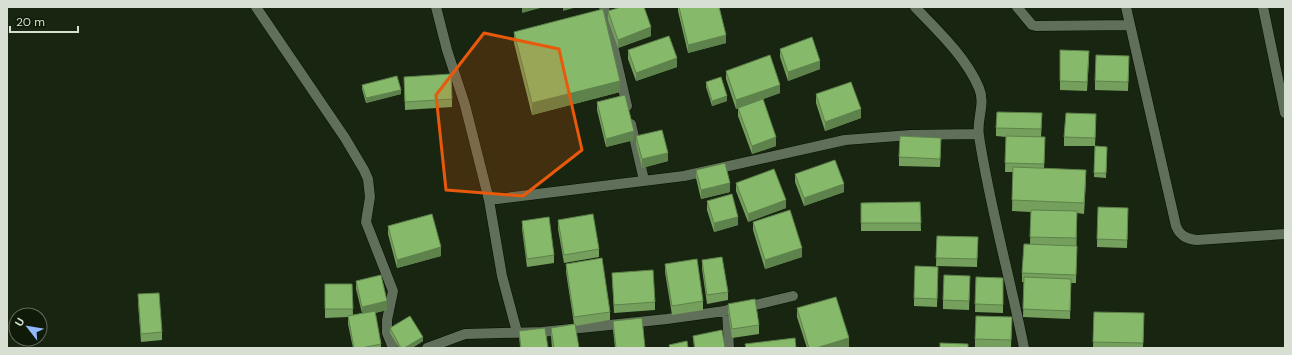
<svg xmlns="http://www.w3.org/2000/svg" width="1292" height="355" font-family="'DM Sans',sans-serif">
  <rect width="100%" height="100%" fill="#182511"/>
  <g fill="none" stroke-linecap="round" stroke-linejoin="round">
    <defs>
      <path id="minor" d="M256 7 345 138 364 170 368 179 370 197 366 222 393 291 387 320V333L393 348
        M436 7 447 50 465 105 489 200 502 276 517 332
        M604 7 627 106
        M915 7C938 31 966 57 979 88 986 104 976 120 979 136 990 208 1010 277 1024 348
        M1017 7 1032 25 1036 26 1129 25
        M1126 7 1176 226C1180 236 1187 239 1197 240L1285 234
        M1263 7 1285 113
        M631 124 644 180
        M489 200 684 176 845 140 911 135 978 134
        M727 310 729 348
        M427 348 465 334 542 332 667 319 739 309 793 296"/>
    </defs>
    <!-- minor casing -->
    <use href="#minor" stroke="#040e01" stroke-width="11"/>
    <!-- minor -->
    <use href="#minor" stroke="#606f59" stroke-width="10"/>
  </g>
  <!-- wall -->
  <path fill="#749f5c" d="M678 7H719L726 43 688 53 678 11Z
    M608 11 651 36 618 48 608 20Z
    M514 32 620 92 532 115 514 43Z
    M780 49 820 69 788 81 780 57Z
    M628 50 677 67 636 81 628 59Z
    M1060 50 1089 59 1087 91 1060 90Z
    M1129 64 1128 91 1095 90V81Z
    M726 71 780 93 763 99 776 146 752 154 738 116V108L756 102 736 109 726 79Z
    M404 77 452 99V107L405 110Z
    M706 82 727 101 712 106 706 87Z
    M362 85 401 94 366 103 362 89Z
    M816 94 861 118 825 131 816 103Z
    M597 102 634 140 606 147 597 110Z
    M1042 121 1041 137 1045 146 1044 168 1086 181 1084 214 1077 213 1076 283H1071L1070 319 1023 317 1024 282H1022V273L1030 244 1031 212 1012 211 1013 172H1005L1006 137 996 136V128Z
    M1096 122 1095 146 1107 147 1106 178 1094 177 1095 146H1064V137Z
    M636 136 668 161 642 168 636 144Z
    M941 146 940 167 899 166V157Z
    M696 170 730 192 701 199 696 178Z
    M795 174 844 192 804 206 795 182Z
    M736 183 786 208 748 222 736 191Z
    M707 201 738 225 714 232 707 210Z
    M920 202 921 231H861V203Z
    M1128 217 1127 248 1097 247V239Z
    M558 220 599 249V257L564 263 558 229Z
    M522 221 554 255V263L527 267 522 229Z
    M753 222 802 257 765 269 753 230Z
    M388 226 441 256 397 268 388 234Z
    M937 236 978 237 977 267 936 266Z
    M702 260 728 292V300L707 304 702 269Z
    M566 264 610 312V320L575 326 579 348H552L551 336V328L574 324 566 272Z
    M665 264 703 301V310L672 315 665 272Z
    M612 273 655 302V310L614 313Z
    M938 275 937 307 914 306V298Z
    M976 277 1003 278V313L975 312Z
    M356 281 387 310 375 313 381 344V348H353L348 324V317L325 318V284H352L353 315 362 313 356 289Z
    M970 284 969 310 943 309V300Z
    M138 294 162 332V340L141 342 138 303Z
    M728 304 759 325V334L732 338 728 312Z
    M797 308 849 347 844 348H807L797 317Z
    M1094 312 1144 321 1143 348H1093Z
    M1012 317 1011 348 975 347V339Z
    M613 321 645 348H615L613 329Z
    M390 328 423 341 412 348H399L390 333Z
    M519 331 548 348H520Z
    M693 336 725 348H694Z"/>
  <!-- shaded-wall -->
  <path fill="#5e824b" d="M522 7H544L522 13Z
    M563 7H577L563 11Z
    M651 27V36L618 48V40Z
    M726 35V43L688 53V45Z
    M677 58V67L636 81V73Z
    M820 61V69L788 81V72Z
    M620 81V92L532 115V103Z
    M780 85V93L736 109V100Z
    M401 90V94L366 103V98Z
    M727 96V101L712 106V101Z
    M861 109V118L825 131V122Z
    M634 131V140L606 147V139Z
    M776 137V146L752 154V146Z
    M668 153V161L642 168V159Z
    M730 183V192L701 199V190Z
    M844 184V192L804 206V198Z
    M786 200V208L748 222V214Z
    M738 217V225L714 232V223Z
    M441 247V256L397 268V260Z
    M802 248V257L765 269V260Z
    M387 301V310L362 316V307Z
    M423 337V341L412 348H404Z
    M849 338V347L844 348H816Z"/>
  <!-- building -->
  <path fill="#87b96b" stroke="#5e824b" d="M621 7H644L651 27 618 40 608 11Z
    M679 7H719L726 35 688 45Z
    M603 9 620 81 532 103 514 32Z
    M669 36 677 58 636 73 628 50Z
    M812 37 820 61 788 72 780 49Z
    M1060 50 1089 51 1087 82 1060 81Z
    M770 55 780 85 736 100 726 71Z
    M1096 55 1129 56 1128 82 1095 81Z
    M451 74 452 99 405 102 404 77Z
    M397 76 401 90 366 98 362 85Z
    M721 77 727 96 712 101 706 82Z
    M851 82 861 109 825 122 816 94Z
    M625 95 634 131 606 139 597 102Z
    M763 99 776 137 752 146 738 108Z
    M997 112 1042 113 1041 129 996 128Z
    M1066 113 1096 114 1095 138 1064 137Z
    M662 130 668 153 642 159 636 136Z
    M900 136 941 138 940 159 899 157Z
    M1006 136 1045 137 1044 164 1005 163Z
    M1095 146 1107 147 1106 173H1094Z
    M835 160 844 184 804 198 795 174Z
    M725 163 730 183 701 190 696 170Z
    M1013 167 1086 170 1084 203 1012 200Z
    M774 169 786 200 748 214 736 183Z
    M732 194 738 217 714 223 707 201Z
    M920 202 921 223H861V203Z
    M1098 207 1128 208 1127 240 1097 239Z
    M790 210 802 248 765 260 753 222Z
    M1031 210 1077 211 1076 238 1030 237Z
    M432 214 441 247 397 260 388 226Z
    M593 214 599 249 564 255 558 220Z
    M549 217 554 255 527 259 522 221Z
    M937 236 978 237 977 259 936 258Z
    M1024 244 1077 246 1076 275 1022 273Z
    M722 257 728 292 707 295 702 260Z
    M602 258 610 312 574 317 566 264Z
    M697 259 703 301 672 306 665 264Z
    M915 266 938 267 937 299 914 298Z
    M653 270 655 302 614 305 612 273Z
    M381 275 387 301 362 307 356 281Z
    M944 275 970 276 969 301 943 300Z
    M976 277 1003 278V305L975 304Z
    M1024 277 1071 279 1070 311 1023 309Z
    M325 284H352L353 309H325Z
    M159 293 162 332 141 334 138 294Z
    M836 297 849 338 816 348H809L797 308Z
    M755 299 759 325 732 329 728 304Z
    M375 311 381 344 361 348H354L348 316Z
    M1094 312 1144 313 1143 343 1093 342Z
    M410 316 423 337 404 348H401L390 328Z
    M976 316 1012 317 1011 340 975 339Z
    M642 318 645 348H616L613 321Z
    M575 324 579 348H554L551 328Z
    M545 328 548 348H521L519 331Z
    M722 330 725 348H695L693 336Z
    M795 338 796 348H746L745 344Z
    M687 341 688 348H670L669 345Z
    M940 343 968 344V348H940Z"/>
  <!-- marked area -->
  <path fill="#e8590c" fill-opacity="0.2" stroke="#e8590c" stroke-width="3" stroke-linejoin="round" d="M484 33 559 49 582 150 523 196 446 190 436 95Z"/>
  <!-- border -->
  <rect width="1292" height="355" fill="none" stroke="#d6dfd2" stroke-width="16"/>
  <!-- north arrow -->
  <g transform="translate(28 327) rotate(301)"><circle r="19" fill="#0f1b08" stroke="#5f6959"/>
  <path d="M0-3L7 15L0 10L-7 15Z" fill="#93b7fd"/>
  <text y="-6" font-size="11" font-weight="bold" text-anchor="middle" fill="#d6dfd2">U</text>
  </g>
  <!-- scale -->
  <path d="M10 26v6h68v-6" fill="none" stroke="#d6dfd2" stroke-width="2"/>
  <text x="16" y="26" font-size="12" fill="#d6dfd2" stroke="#0f1b08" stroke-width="3" paint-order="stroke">20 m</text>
</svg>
